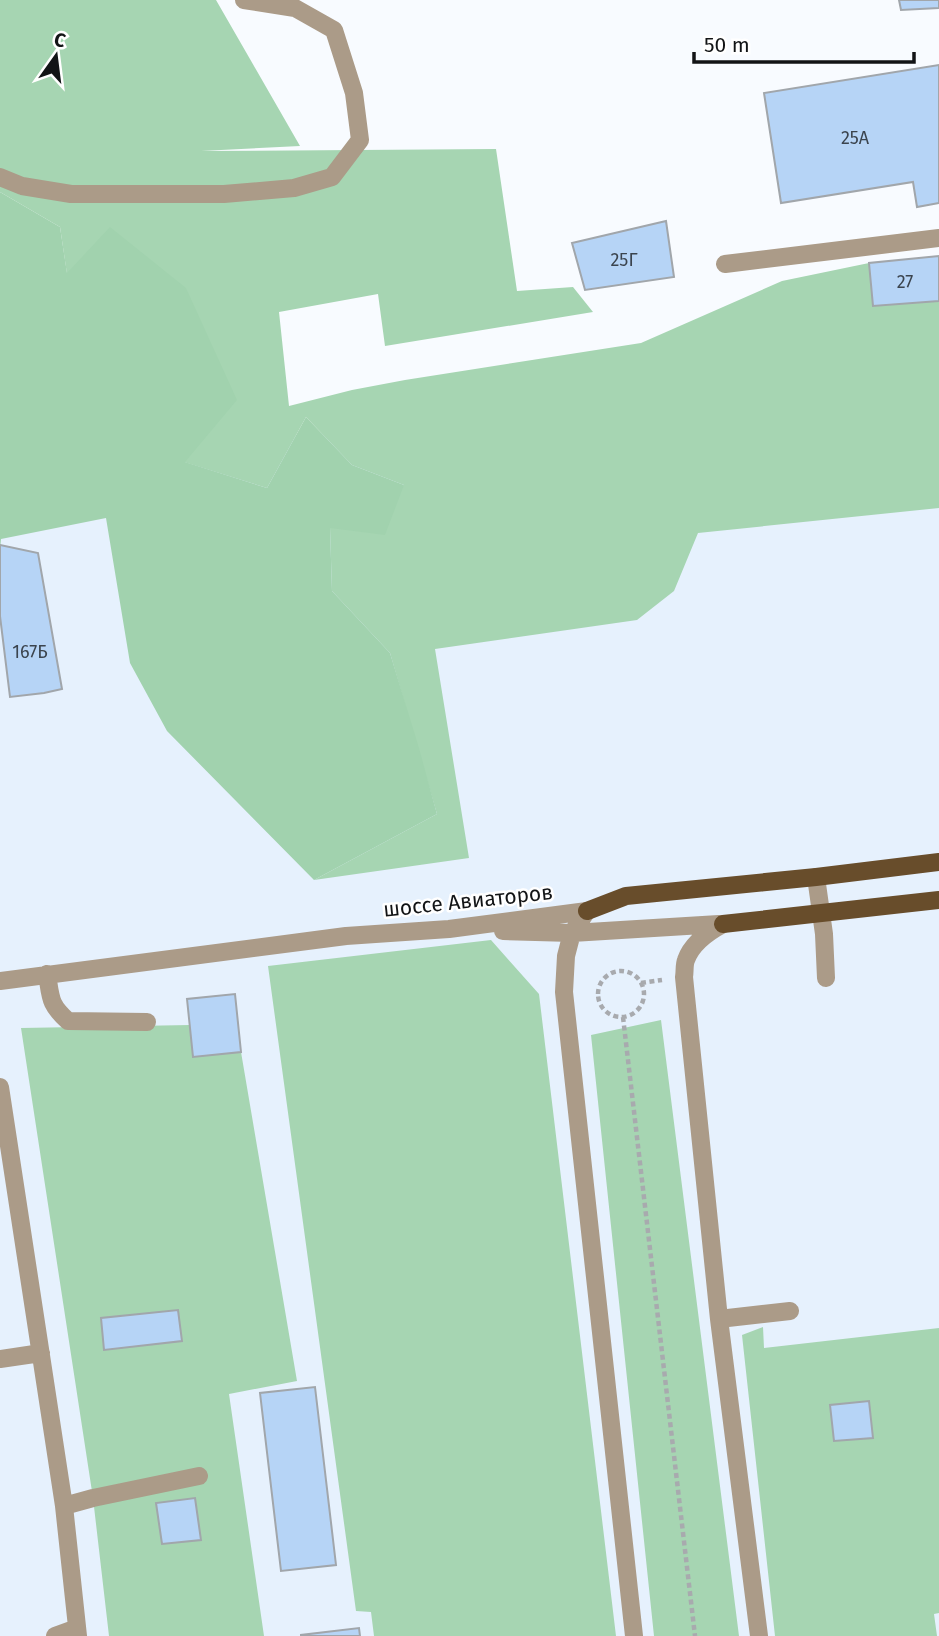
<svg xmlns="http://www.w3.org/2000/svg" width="939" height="1636" font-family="'Fira Sans',sans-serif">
  <rect width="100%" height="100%" fill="#f8fbff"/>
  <!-- built -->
  <path fill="#e6f1fd" d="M939 375V1636H0V463Z"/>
  <!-- green -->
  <path fill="#a6d5b2" d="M0 0H216L300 146 201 151 496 149 517 291 573 287 593 312 385 346 378 294 279 312 289 406 352 390 405 380 641 343 782 281 869 263 873 306 939 301V508L698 533 674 591 637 620 435 649 469 858 314 880 437 814 390 653 332 591 330 528 404 485 352 465 306 417 267 488 184 462 67 274 60 227 0 192Z
    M491 940 539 994 616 1636H374L371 1612 356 1611 268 966Z
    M661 1020 739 1636H654L591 1035Z
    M190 1025 193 1057 241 1052 297 1381 229 1394 264 1636H109L93 1498 21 1028Z
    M763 1327 764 1348 939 1328V1613L934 1614 937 1636H775L742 1335Z"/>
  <!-- forest -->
  <path fill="#a1d2ae" d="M0 192 60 227 67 273 110 227 186 288 237 400 185 462 267 488 306 417 352 465 404 485 385 535 330 528 332 591 390 653 419 748 437 814 314 880 167 731 130 663 106 518 1 539 0 551Z"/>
  <!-- building -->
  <path fill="#b6d4f6" stroke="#a1a6ab" stroke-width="2" d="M899 0H939V8L901 10Z
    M939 65V203L917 207 913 182 781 203 764 93Z
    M666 221 674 277 585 290 572 243Z
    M939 256V301L873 306 869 263Z
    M0 545 38 553 62 689 44 693 10 697 0 616Z
    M235 994 241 1052 193 1057 187 999Z
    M178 1310 182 1341 104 1350 101 1318Z
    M315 1387 336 1565 281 1571 260 1393Z
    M869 1401 873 1438 834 1441 830 1405Z
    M195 1498 201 1540 162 1544 156 1503Z
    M359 1628 360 1636H301V1635Z"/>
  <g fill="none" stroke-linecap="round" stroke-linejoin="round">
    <!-- path -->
    <path stroke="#a8aaae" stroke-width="4.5" stroke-dasharray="5 3.5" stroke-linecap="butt" d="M598 994a23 23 0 1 1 46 0a23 23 0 1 1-46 0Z
      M641 983 662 980
      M623 1017 695 1636"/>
    <!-- minor -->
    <path stroke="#ab9b88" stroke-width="18" d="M0 177 22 186 71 194H224L294 188 332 177 360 140 354 93 334 30 295 8 244 0
      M725 264 939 238
      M816 877 824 934 826 978
      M587 911 572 933 566 956 564 992 634 1636
      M723 924C708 932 692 943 686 960 684 965 685 972 684 977L719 1319 759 1636
      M503 931 572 933 719 924
      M47 974C51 998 49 1004 68 1021L147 1022
      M0 981 346 936 449 929 587 911
      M0 1087 64 1506 78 1636
      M719 1319 790 1311
      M0 1359 41 1353
      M64 1506 93 1498 199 1476
      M55 1636 77 1628"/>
    <!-- major -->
    <path stroke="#684d2b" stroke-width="18" d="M587 911 626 896 816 877 939 862
      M723 924 939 900"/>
  </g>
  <g text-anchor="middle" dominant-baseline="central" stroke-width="5" stroke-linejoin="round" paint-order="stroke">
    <!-- number labels -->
    <g font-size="18" fill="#3b444e">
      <text x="855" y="138">25А</text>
      <text x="624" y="260">25Г</text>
      <text x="905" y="282">27</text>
      <text x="30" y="652">167Б</text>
    </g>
    <!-- street labels -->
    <g font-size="21" fill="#121416" stroke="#fff">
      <text transform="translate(468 901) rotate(-6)">шоссе Авиаторов</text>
    </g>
  </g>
  <!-- north arrow -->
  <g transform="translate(56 56) rotate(14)" stroke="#ffffff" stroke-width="5" paint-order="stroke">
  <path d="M0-5L12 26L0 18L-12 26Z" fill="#121416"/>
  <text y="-10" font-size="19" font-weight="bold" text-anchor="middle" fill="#121416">С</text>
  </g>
  <!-- scale -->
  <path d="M694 52v10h220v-10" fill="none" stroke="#121416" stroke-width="3.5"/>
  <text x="704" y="52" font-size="21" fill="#121416" stroke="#ffffff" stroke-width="5" paint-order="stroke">50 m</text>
</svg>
